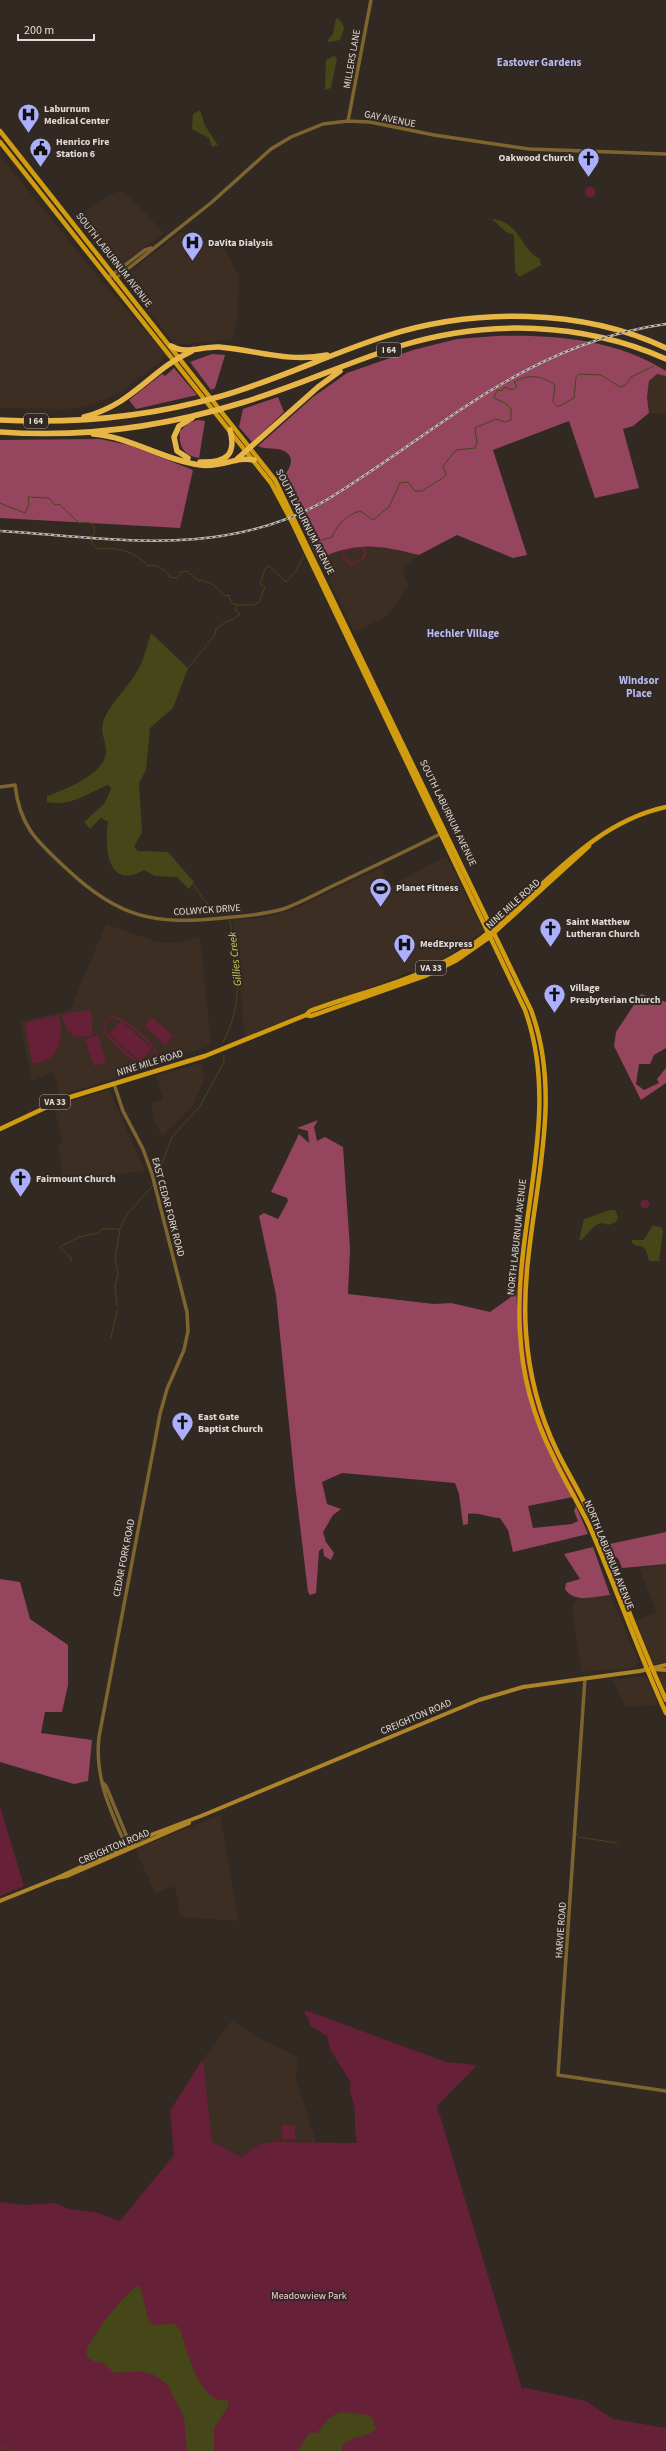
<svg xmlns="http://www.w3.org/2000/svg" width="666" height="2451" font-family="'Source Sans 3',sans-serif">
  <rect width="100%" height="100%" fill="#322922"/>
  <!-- built -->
  <path fill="#3d2e23" d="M0 156 99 278 167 356 121 392 92 405 68 409 0 408Z
    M124 191 164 233 115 269 74 218 114 193Z
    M181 232 224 248 239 276 238 314 233 339 175 345 122 278Z
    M657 374 666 376V414L649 413 647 397 648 386 651 377Z
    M360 546 383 547 419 555 405 566 403 573 409 586 388 614 382 619 354 632 318 559 339 549Z
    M446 856 484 931 443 959 245 1037 233 920 263 918 291 910 381 868 390 886Z
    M106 924 157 942 176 943 200 936 211 1045 60 1096 53 1071 32 1081 20 1022 70 1010Z
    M201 1063 205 1079 192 1106 162 1136 154 1121 151 1107 153 1102 163 1099 156 1076Z
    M109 1090 145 1171 63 1180 58 1144H63L54 1106Z
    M666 1564V1663L653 1664 635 1620 657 1613 639 1568Z
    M610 1595 639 1663 632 1668 581 1672 572 1606 577 1598Z
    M666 1672V1693L659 1678 660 1674Z
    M643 1677 647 1678 658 1705 626 1707 612 1679Z
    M220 1815 239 1921 181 1917 175 1886 155 1893 135 1849Z
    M233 2019 253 2035 298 2057 296 2079 316 2142 267 2143 260 2144 241 2157 211 2142 203 2059Z"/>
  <!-- green -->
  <path fill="#662038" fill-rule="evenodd" d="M584.5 192a5.5 5.5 0 1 1 11 0a5.5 5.5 0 1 1-11 0Z
    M353 545 362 546 367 553 365 558 353 565 349 564 342 555 347 547ZM355 548 362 549 364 553 361 559 352 563 344 555 346 551Z
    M89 1010 91 1012 93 1036 75 1037 67 1030 62 1015Z
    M59 1015C64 1038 60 1063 32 1063L25 1025 27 1022Z
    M113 1016C124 1016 157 1045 158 1055 152 1086 115 1044 105 1035L104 1023ZM112 1018C122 1017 155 1046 156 1056L152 1063H140L107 1034 105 1024Z
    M152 1017 173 1036 165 1045 144 1026Z
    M121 1021 152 1049 140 1061 109 1034Z
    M98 1035 106 1062 94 1066 85 1039Z
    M640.5 1204a4.5 4.5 0 1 1 9 0a4.5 4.5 0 1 1-9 0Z
    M526 1255 525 1336 540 1412 578 1497C571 1491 566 1478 562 1469 530 1411 516 1346 522 1281 523 1274 523 1259 526 1255Z
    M0 1806 24 1886 0 1896Z
    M305 2010 446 2062 477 2065 437 2106 522 2389 526 2388 586 2401 613 2419 666 2428V2451H0V2202L24 2205 54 2203 69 2209 95 2212 120 2221 174 2155 170 2111 203 2059 212 2142 241 2157 260 2144 273 2142 357 2143C354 2131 356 2117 354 2107 353 2097 348 2093 351 2083L330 2049 327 2036 310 2025 308 2017 305 2015Z
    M282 2125H295V2139H282Z"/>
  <!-- forest -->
  <path fill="#96455e" d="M496 336C555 335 615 339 666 371V376L657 374 649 381 647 397 649 413 633 426 623 429 639 488 595 498 569 421 493 450 527 555 513 558 457 535 419 555C378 545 358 541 318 559L280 480C288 472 298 458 284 451 276 447 266 450 258 446L313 397 347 373 413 350 457 339Z
    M212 354 225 355 215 388 211 390 190 362Z
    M174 368 197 395 136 409 129 400 162 374 165 376Z
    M278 397 284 412 252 442 239 427 243 409Z
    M198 420 205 421 199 458C184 456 178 446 180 431L188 423Z
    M100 439 129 445 193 470 180 528 0 518V440Z
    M641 994 666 1002V1048L654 1055 650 1064H639L636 1084 644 1090 659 1083 657 1079 666 1068V1083L641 1100 614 1046 616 1032Z
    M318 1120 314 1127 317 1141 325 1137 343 1147 350 1249 348 1294 434 1304 451 1303 490 1312 511 1297 515 1286 516 1287 519 1347 528 1395 573 1497 528 1506 533 1528 572 1524 578 1521 574 1511 576 1506 588 1534 513 1552 508 1530 500 1518C489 1518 480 1512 468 1514V1524L463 1525 459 1494 455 1483 342 1473 322 1482 327 1504 341 1509 333 1515 323 1532 326 1542 334 1553 331 1560 324 1556 323 1548 319 1551 316 1593 310 1595 308 1592 295 1484 276 1295 259 1216 264 1213 278 1219 288 1201 287 1198 271 1192 299 1134 309 1143 308 1131 297 1128Z
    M666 1532V1564L622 1568 618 1558C611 1556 607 1552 605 1545Z
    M593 1547 610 1595C595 1596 575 1604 565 1589L566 1583 580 1579 564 1554Z
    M0 1579 20 1582 30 1619 68 1645V1685L62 1712H45L41 1733 92 1740 88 1781 74 1784 0 1762Z"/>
  <!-- water -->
  <path fill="#454718" d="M336 18 342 22 344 29 340 40 329 42 327 41 333 34Z
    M334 56 337 58 331 88 325 90 326 60Z
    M200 110 205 126 218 145 212 147 209 138 192 129 193 114Z
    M492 219C520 221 521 250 540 259L541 265 521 276H518L515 271 514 235 506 232Z
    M151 633 188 668 173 708 150 728 146 770 139 783 142 832 134 847 138 851 168 852 194 882 189 889 177 877 155 876 144 870C108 891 104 848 108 822L101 818 90 829 84 822 104 804 111 789 110 786 107 785C88 794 69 807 47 802V796C63 791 109 772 106 750 105 737 98 729 106 715 115 698 130 685 139 668 145 657 147 644 151 633Z
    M610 1210H615L618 1217 616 1222 608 1225C595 1217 588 1237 579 1241L584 1219Z
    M652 1226 661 1227 663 1231 659 1261H649C645 1240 641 1250 632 1243V1240H644Z
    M140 2286 149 2322 155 2325 174 2324 180 2329C187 2350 200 2407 229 2400L228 2407 214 2428V2451H187L184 2417 167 2384 154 2375 140 2371 114 2373 104 2363 93 2361 87 2357C87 2353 86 2350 88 2347 93 2336 129 2286 140 2286Z
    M340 2412 368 2415 373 2419 376 2429C364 2440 353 2433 342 2447V2451H298L309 2433H317L329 2418Z"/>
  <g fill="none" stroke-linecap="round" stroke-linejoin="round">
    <!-- stream -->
    <path stroke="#454718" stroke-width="1" d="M0 503 25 513 29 504 28 497 49 498 55 505 59 504 79 523 88 522 94 526 95 532 91 538 92 544 98 549C116 547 135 551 148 566 158 564 164 569 170 577L177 578 181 572 187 571 199 581 202 580 212 584 225 596 229 595 231 603 237 605
      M312 547 319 541 332 537C338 524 346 515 360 511L373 520 389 507 400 483 408 482 415 491H422L444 477 446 475 443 466 456 450 475 448 477 442 475 428 496 419 505 422 511 420V409L505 403 494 398 497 390 502 391 504 387 513 390 517 386 514 382C528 374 541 375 555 385L553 402 558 407 574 398 576 377 579 374 601 375 620 387 626 385 631 377 654 366
      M208 643 215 635 216 629C223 622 233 621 240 614L235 610 237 605H253L259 602 265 587 260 584 265 569 269 566 286 582 296 571 304 555
      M188 668 206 646
      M193 884C201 896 208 909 223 911L227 908 230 913
      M223 1042C245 1003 237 963 230 920
      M156 1179 172 1137 200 1106 224 1062V1055
      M71 1262V1258L60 1247 79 1237 98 1233 102 1229H119
      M117 1306 115 1286 118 1274 115 1258 120 1229 126 1216 153 1185
      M111 1338 117 1311
      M577 1834V1836
      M578 1837 617 1843
      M0 2446 13 2451"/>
    <!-- tertiary -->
    <path stroke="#7e6530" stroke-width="3.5" d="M348 121 371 0
      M108 278 145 250 151 248
      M115 279 212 202 271 149 291 137 323 124 348 121 370 122 434 135 529 149 666 154
      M0 787 15 785C20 828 38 842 68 870 119 918 154 925 223 918 243 916 263 915 283 909 303 902 323 890 343 881 376 865 409 850 442 833
      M114 1084 123 1111 143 1149 152 1174 187 1312 188 1331 184 1350 167 1389 160 1414 99 1737C94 1777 111 1812 127 1848
      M585 1678 558 2075 666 2091
      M102 1782 106 1786 131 1847"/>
    <!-- secondary -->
    <path stroke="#ad8427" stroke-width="4" d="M652 1669 666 1670
      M57 1878 148 1836 201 1816 479 1700 523 1687 640 1671 666 1665
      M0 1901 57 1878 67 1876 189 1823"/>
    <!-- primary -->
    <path stroke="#d19c0f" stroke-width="4.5" d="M0 131 275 480 531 1010C570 1115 518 1225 526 1333 529 1374 539 1414 557 1451 568 1474 582 1495 592 1519 617 1579 639 1641 666 1700
      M0 142 271 483 293 524 525 1010C563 1115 513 1225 520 1332 522 1375 534 1418 553 1456 564 1480 578 1502 589 1525 616 1587 638 1652 666 1713
      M306 1015 311 1016 425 976 457 960 487 939 589 846
      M0 1129 64 1099 205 1056 306 1015 310 1011C361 992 419 980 465 950 533 904 582 825 666 807"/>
    <!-- motorway -->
    <path stroke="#e8b647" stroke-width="5.5" d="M171 346C187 355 202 346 219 347 256 350 289 363 327 355
      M84 417C134 404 150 370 192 351
      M0 420C74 424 147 417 218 397 276 381 329 354 386 336 474 308 582 308 666 348
      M0 432C82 438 163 427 241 403 295 387 346 363 400 346 487 319 583 322 666 359
      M93 434C131 437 163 460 200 465 222 468 236 456 254 460
      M188 458 177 451 174 437 179 426 192 418
      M237 459 318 387 340 371
      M200 462C225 463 237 456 230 430"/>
    <defs>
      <path id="rail" d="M0 531C114 538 224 560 328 499 443 428 526 344 666 324"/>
    </defs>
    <!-- rail casing -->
    <use href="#rail" stroke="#bdb6b1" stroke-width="2.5"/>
    <!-- rail -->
    <use href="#rail" stroke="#322922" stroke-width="1" stroke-dasharray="3" stroke-linecap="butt"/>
  </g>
  <!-- icons -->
  <defs>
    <symbol id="hospital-pin" viewBox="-11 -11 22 30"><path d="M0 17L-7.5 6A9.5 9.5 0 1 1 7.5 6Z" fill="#acaffb" stroke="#322922"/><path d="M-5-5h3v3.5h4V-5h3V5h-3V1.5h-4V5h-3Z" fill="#111"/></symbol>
    <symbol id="civic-pin" viewBox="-11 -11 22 30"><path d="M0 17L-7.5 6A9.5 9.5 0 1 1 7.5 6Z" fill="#acaffb" stroke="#322922"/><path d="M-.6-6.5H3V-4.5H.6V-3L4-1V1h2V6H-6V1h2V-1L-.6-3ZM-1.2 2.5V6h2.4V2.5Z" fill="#111"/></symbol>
    <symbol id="church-pin" viewBox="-11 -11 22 30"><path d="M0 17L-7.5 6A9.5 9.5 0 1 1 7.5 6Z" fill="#acaffb" stroke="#322922"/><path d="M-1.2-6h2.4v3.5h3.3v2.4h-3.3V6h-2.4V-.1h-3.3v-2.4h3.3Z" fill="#111"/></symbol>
    <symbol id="stadium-pin" viewBox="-11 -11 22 30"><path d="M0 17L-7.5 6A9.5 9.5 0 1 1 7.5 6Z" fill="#acaffb" stroke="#322922"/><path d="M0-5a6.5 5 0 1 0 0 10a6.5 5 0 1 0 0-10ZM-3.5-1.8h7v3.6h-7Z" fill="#111"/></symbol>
  </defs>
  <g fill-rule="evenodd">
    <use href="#hospital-pin" x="16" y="102" width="25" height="34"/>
    <use href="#civic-pin" x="28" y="136" width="25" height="34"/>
    <use href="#church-pin" x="576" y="146" width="25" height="34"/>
    <use href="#hospital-pin" x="180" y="230" width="25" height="34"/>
    <use href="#stadium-pin" x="368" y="876" width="25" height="34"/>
    <use href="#church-pin" x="538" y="916" width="25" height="34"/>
    <use href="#hospital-pin" x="392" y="932" width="25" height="34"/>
    <use href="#church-pin" x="542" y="982" width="25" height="34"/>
    <use href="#church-pin" x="8" y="1166" width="25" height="34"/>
    <use href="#church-pin" x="170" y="1410" width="25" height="34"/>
  </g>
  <g text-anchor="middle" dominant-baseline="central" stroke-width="4" stroke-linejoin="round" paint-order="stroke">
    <!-- shield labels -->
    <g fill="#322922" stroke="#aca5a0" stroke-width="1">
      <rect x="377" y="343" width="24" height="14" rx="3"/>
      <rect x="24" y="414" width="24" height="14" rx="3"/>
      <rect x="416" y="961" width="30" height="14" rx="3"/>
      <rect x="40" y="1095" width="30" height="14" rx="3"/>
    </g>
    <g font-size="9" font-weight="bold" fill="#e1dad6">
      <text x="389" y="350">I 64</text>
      <text x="36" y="421">I 64</text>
      <text x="431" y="968">VA 33</text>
      <text x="55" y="1102">VA 33</text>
    </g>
    <!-- street labels -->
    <g font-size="10" fill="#e1dad6" stroke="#322922">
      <text transform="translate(352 59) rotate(-80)">MILLERS LANE</text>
      <text transform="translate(390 119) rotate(11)">GAY AVENUE</text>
      <text transform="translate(114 260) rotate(52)">SOUTH LABURNUM AVENUE</text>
      <text transform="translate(305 522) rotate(63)">SOUTH LABURNUM AVENUE</text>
      <text transform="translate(448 813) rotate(64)">SOUTH LABURNUM AVENUE</text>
      <text transform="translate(513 904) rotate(-42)">NINE MILE ROAD</text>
      <text transform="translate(207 910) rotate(-4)">COLWYCK DRIVE</text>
      <text transform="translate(150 1063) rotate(-17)">NINE MILE ROAD</text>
      <text transform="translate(168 1207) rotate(75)">EAST CEDAR FORK ROAD</text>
      <text transform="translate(517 1237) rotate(-84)">NORTH LABURNUM AVENUE</text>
      <text transform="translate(609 1555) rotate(68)">NORTH LABURNUM AVENUE</text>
      <text transform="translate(124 1558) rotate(-79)">CEDAR FORK ROAD</text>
      <text transform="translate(416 1717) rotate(-23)">CREIGHTON ROAD</text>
      <text transform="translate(114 1847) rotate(-23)">CREIGHTON ROAD</text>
      <text transform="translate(561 1930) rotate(-86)">HARVIE ROAD</text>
    </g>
    <!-- poi labels -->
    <g font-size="10" font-weight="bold" fill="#e1dad6" stroke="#322922" text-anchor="start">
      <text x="44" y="109">Laburnum<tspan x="44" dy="12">Medical Center</tspan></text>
      <text x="56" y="142">Henrico Fire<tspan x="56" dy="12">Station 6</tspan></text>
      <text x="574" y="158" text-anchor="end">Oakwood Church</text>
      <text x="208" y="243">DaVita Dialysis</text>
      <text x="396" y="888">Planet Fitness</text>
      <text x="566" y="922">Saint Matthew<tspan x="566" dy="12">Lutheran Church</tspan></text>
      <text x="420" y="944">MedExpress</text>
      <text x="570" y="988">Village<tspan x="570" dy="12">Presbyterian Church</tspan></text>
      <text x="36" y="1179">Fairmount Church</text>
      <text x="198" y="1417">East Gate<tspan x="198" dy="12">Baptist Church</tspan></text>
    </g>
    <!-- park labels -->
    <g font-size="10" fill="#fbcbd6" stroke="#322922">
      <text x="309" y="2296">Meadowview Park</text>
    </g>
    <!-- neighbourhood labels -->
    <g font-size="11" font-weight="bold" fill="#b8bbf4" stroke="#322922">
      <text x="539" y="62">Eastover Gardens</text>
      <text x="463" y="633">Hechler Village</text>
      <text x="639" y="680">Windsor<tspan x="639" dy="13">Place</tspan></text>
    </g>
    <!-- water labels -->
    <g font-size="11" font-style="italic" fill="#cacd56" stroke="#322922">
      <text transform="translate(235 959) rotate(-96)">Gillies Creek</text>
    </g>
  </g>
  <!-- scale -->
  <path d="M18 34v6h76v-6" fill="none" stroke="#e1dad6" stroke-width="2"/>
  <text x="24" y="34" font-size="12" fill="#e1dad6" stroke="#322922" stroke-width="3" paint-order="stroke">200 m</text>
</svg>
